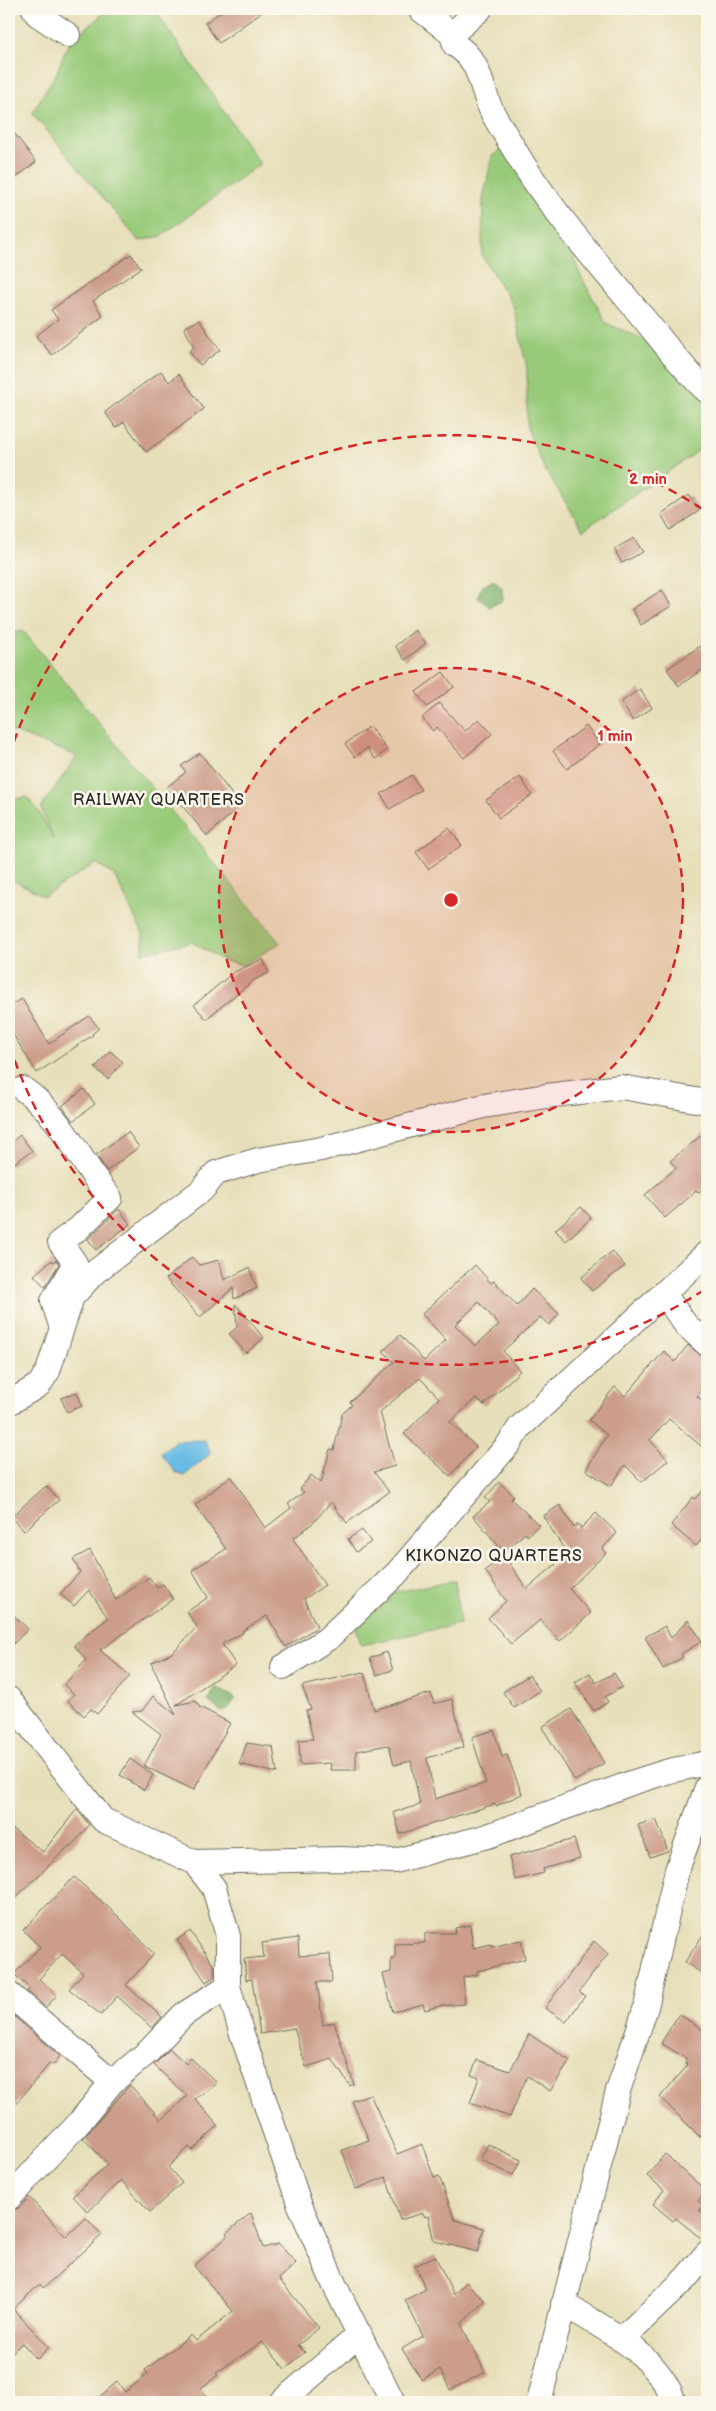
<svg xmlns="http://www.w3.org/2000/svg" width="716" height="2411" font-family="'Balsamiq Sans',sans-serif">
  <rect width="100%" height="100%" fill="#fbf7ec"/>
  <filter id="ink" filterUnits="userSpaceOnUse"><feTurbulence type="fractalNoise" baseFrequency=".02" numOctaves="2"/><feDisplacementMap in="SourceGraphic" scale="10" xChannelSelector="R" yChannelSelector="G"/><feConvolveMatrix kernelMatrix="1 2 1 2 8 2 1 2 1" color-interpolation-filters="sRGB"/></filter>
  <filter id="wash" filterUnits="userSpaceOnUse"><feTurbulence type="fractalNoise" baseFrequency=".0096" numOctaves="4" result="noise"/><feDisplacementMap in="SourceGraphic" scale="20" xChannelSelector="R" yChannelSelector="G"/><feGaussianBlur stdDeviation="1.12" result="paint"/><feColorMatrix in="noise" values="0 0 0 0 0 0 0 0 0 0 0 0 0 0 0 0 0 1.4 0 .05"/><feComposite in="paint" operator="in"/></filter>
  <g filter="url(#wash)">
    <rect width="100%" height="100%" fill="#e7dfba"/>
    <!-- green -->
    <path fill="#99ca79" stroke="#627a52" d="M109 9H154L260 164 161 236 139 241 32 113 56 74 69 42Z
      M508 144 560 224 581 276 606 323 643 339 692 383 707 401V445L583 530 544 468 527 428V368L513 305 482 256 483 200 492 156Z
      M23 631 280 943 243 965 224 961 192 942 143 953V934L114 875 96 863 44 896 9 878V800L27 797 39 812 53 838 41 808 77 756 9 730V634Z
      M455 1580 460 1624 361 1645 354 1619 382 1595Z"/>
    <!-- forest -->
    <path fill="#7aae69" stroke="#526c4a" d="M494 580 502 587 503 600 490 607 478 598 481 587Z
      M216 1687 235 1698 228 1710 221 1712 208 1701Z"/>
    <!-- water -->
    <path fill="#68bbe4" stroke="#4a7388" d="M204 1440 210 1451 209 1455 184 1476 175 1472 161 1453 175 1441Z"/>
    <g id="blocks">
      <!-- building -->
      <path fill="#cc9d8b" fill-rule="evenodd" d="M225 9H266L219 43 205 23Z
        M9 126 36 162 9 183Z
        M131 254 141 268 93 301 103 316 52 355 36 336 58 319 51 310Z
        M199 320 220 350 200 365 189 351 194 347 184 328Z
        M161 371 169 382 179 374 204 409 146 452 124 422 116 428 105 412Z
        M689 495 699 511 670 530 661 514Z
        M634 538 643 552 622 563 614 549Z
        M662 590 671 606 641 625 632 609Z
        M415 630 426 643 405 660 395 646Z
        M700 646 707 656V666L679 686 667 669Z
        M443 672 454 687 427 707 416 692Z
        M640 689 652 708 633 721 621 702Z
        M439 703 465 731 479 719 492 734 464 758 437 727 433 731 422 718Z
        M370 726 387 750 375 759 367 748 355 757 345 744Z
        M586 726 600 744 567 769 553 751Z
        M200 753 237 801 239 807 207 836 167 787 186 772 181 766Z
        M412 775 421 790 390 809 381 794Z
        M520 777 532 795 499 818 486 800Z
        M449 828 462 845 428 869 416 852Z
        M263 959 269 973 254 980 206 1019 194 1005 234 972Z
        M22 999 49 1044 89 1016 99 1028 92 1034 93 1035 37 1073 9 1028V1006Z
        M110 1051 123 1062 108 1079 95 1068Z
        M84 1089 95 1104 73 1121 62 1106Z
        M707 1131V1185L698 1193 696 1191 665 1218 645 1195 676 1168 670 1161Z
        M128 1132 139 1147 107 1171 96 1155Z
        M20 1135 32 1151 9 1167V1144Z
        M581 1207 591 1218 566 1241 555 1230Z
        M119 1209 130 1224 96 1250 88 1239Z
        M612 1251 625 1266 592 1291 581 1278Z
        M192 1257 199 1265 219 1260 224 1280 249 1268 257 1288 234 1299 233 1288 200 1317 166 1279Z
        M52 1260 53 1262 56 1260 59 1264 45 1287 34 1275Z
        M475 1265 491 1283 494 1281 517 1306 532 1289 559 1314 549 1325 540 1317 503 1351 520 1371 484 1405 476 1398 450 1422 476 1447 450 1476 404 1434 439 1398 420 1378 380 1412 395 1466 374 1472 389 1492 347 1523 331 1502 313 1523 293 1539 325 1585 304 1599 317 1627 286 1647 267 1616 242 1631 243 1633 222 1644 236 1665 176 1705 196 1701 200 1708H202L230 1723 194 1790 144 1766 161 1734 132 1712 142 1711 153 1696 176 1715 151 1663 172 1653 197 1627 187 1612 208 1597 192 1570 226 1549 195 1505 231 1476 265 1528 291 1508 288 1504 304 1492 300 1489 311 1475 321 1483 330 1449 334 1450 342 1414 352 1405 350 1402 394 1362 383 1351 400 1335 424 1361 446 1340 422 1314ZM479 1302 499 1325 475 1346 455 1325Z
        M235 1304 264 1338 246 1353 229 1334 237 1327Z
        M688 1345 707 1360V1383L697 1396 707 1405V1451L669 1419 650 1440 668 1460 642 1482 625 1465 611 1486 586 1470 607 1435 589 1420 609 1394 615 1387 625 1396 664 1351 675 1362Z
        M77 1392 82 1406 67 1412 61 1398Z
        M499 1482 514 1496 511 1499 539 1525 527 1536 525 1533 504 1552 473 1516 490 1502 485 1498Z
        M46 1486 59 1500 24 1531 11 1517Z
        M707 1486V1533L696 1546 671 1525 693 1497 695 1499Z
        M560 1505 574 1528 578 1524 581 1528 596 1513 617 1533 602 1549 606 1553 569 1589 591 1613 560 1641 540 1620 511 1644 488 1618 506 1601 485 1570 505 1557 527 1589 556 1564 553 1561 564 1549 543 1516Z
        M362 1530 371 1542 356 1552 348 1539Z
        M90 1550 116 1600 149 1577 157 1588 163 1584 173 1599 100 1650 130 1676 97 1714 91 1709 84 1716 68 1701 74 1694 64 1685 86 1660 74 1645 108 1618 89 1590 74 1606 60 1594 80 1572 73 1559Z
        M9 1611 28 1629 9 1648Z
        M688 1620 702 1641 681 1654 683 1657 663 1669 645 1637 665 1626 671 1638Z
        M387 1652 393 1670 376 1675 370 1658Z
        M364 1672 374 1710 431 1693 434 1704 452 1699 464 1747 427 1758 435 1799 486 1783 472 1737 494 1730 502 1757 507 1755 522 1794 496 1806 495 1804 400 1834 394 1812 420 1805 411 1761 394 1765 389 1745 356 1751V1770H330L331 1763 300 1765 299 1740 313 1739 306 1710 311 1709 302 1686Z
        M590 1673 596 1683 614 1673 622 1687 605 1697 608 1702 594 1711 575 1682Z
        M529 1675 540 1691 514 1708 503 1692Z
        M571 1709 604 1763 575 1781 542 1727Z
        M247 1743 273 1747 277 1773 239 1764Z
        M130 1759 153 1775 144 1790 120 1775Z
        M77 1809 89 1825 71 1847 70 1845 9 1904V1826L43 1852Z
        M656 1819 668 1851 650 1857 638 1825Z
        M574 1839 580 1858 543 1869 544 1873 515 1880 509 1857Z
        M74 1877 119 1917 154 1954 126 1985 162 2017 152 2028 117 1996 101 2015 69 1989 83 1973 62 1954 39 1979 57 1995 46 2007 27 1991 30 1989 14 1974 40 1947 23 1930Z
        M470 1925 473 1948 491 1944 492 1947 521 1940 525 1959 477 1971V1975L463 1977 465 2004 440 2006 425 2010 423 2004 393 2012 383 1974 391 1972V1959H395V1944L425 1943V1933H456L455 1928Z
        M707 1929V1977L685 1962Z
        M190 1931 214 1966V1977L206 1982 177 1940Z
        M298 1938 299 1956 330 1954 332 1982H317L323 2025 334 2022 354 2084 350 2086 332 2059 306 2067 294 2028 260 2034 252 1979 246 1980 244 1959 264 1957 262 1943Z
        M594 1941 608 1954 579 1992 585 1996 566 2022 545 2008Z
        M9 2012 60 2056 53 2065 50 2063 9 2112Z
        M679 2014 707 2033V2144L660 2097 688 2065 685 2062 687 2059 661 2043Z
        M529 2034 570 2061 550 2091 527 2076 510 2117 470 2103 479 2078 471 2075 477 2060 510 2071Z
        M170 2049 186 2064 191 2058 217 2083 195 2099 218 2126 192 2150 189 2147 168 2167 182 2183 150 2212 121 2180 88 2212 73 2196 108 2164 83 2138 130 2085 161 2120 187 2096 154 2065Z
        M370 2094 397 2154 422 2144 434 2178 439 2176 455 2220 484 2228 478 2252 434 2241 428 2216 425 2217 423 2213 400 2220 386 2177 356 2189 342 2150 369 2140 352 2101Z
        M488 2144 521 2160 513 2175 480 2160Z
        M665 2154 706 2191 698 2201 703 2205 699 2210 707 2217V2240H703L676 2218 673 2221 653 2204 664 2190 647 2176Z
        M29 2197 66 2237 86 2218 102 2235 43 2288 40 2284 13 2309 49 2347 37 2359 22 2343 9 2356V2211L19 2208Z
        M251 2213 263 2248 279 2244 296 2263 279 2279 319 2328 298 2345 305 2352 285 2369 262 2342 216 2373 218 2375 200 2389 211 2402H93L117 2382 125 2392 148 2374 145 2370 191 2335 196 2341 233 2311 194 2266 228 2236 226 2233Z
        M435 2256 454 2295 466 2282 485 2301 461 2324 485 2372 450 2390 440 2369 422 2380 402 2349 423 2336 405 2300 426 2289 415 2266Z"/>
    </g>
  </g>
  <g filter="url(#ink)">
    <use href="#blocks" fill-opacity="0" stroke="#6d6a5d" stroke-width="1"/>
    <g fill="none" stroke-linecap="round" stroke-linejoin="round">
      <defs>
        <path id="minor" d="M34 9 37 14 68 35
          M420 9 452 34 455 45C484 62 479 92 496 119 505 134 514 149 523 164 557 217 600 266 640 314 662 340 682 368 707 391
          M452 34 480 9
          M664 1294 686 1325 707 1344
          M62 1328 72 1297 95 1272 202 1190 216 1173 258 1160 321 1149 484 1106 546 1096 621 1087 707 1102
          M9 1403 39 1385 48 1371 62 1328 53 1301 75 1263 60 1242 78 1229 110 1198C81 1163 61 1115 23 1089
          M283 1667 327 1639 396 1574 508 1445 520 1427 707 1253
          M9 1699 103 1820 194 1862 340 1859 395 1861 488 1836 631 1783 669 1771 707 1763
          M194 1862 214 1888 228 1936V1986L241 2031 299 2203 335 2286 393 2402
          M9 1994 112 2082
          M9 2198 78 2124 112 2082 149 2051 183 2015 228 1986
          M563 2304C604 2328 658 2354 674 2402
          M622 2339 685 2279 707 2253
          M281 2402 360 2334
          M539 2402 618 2091 646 2007 677 1870 707 1787"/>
      </defs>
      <!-- minor casing -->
      <use href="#minor" stroke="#6d6a5d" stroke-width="26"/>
      <!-- minor -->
      <use href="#minor" stroke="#fff" stroke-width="24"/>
    </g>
  </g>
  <!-- distance rings -->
  <circle cx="451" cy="900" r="232" fill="#d62828" fill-opacity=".12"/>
  <g fill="none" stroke="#d62828" stroke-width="2.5" stroke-dasharray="9 6">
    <circle cx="451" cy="900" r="232"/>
    <path d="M704 1290A465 465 0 0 1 9 1044M9 756A465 465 0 0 1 704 510"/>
  </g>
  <g text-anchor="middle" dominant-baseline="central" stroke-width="5" stroke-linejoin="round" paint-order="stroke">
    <!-- quarter labels -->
    <g font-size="16" letter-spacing="1" fill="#2b2b2b" stroke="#fbf7ec">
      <text x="159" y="800">RAILWAY QUARTERS</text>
      <text x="494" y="1556">KIKONZO QUARTERS</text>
    </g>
  </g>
  <circle cx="451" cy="900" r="8" fill="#d62828" stroke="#fbf7ec" stroke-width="2.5"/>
  <g font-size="15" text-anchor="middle" font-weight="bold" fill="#d62828" stroke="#fbf7ec" stroke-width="5" stroke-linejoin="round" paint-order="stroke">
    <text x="648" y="484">2 min</text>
    <text x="615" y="741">1 min</text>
  </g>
  <!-- margin -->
  <rect width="716" height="2411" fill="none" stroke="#fbf7ec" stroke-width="30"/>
</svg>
